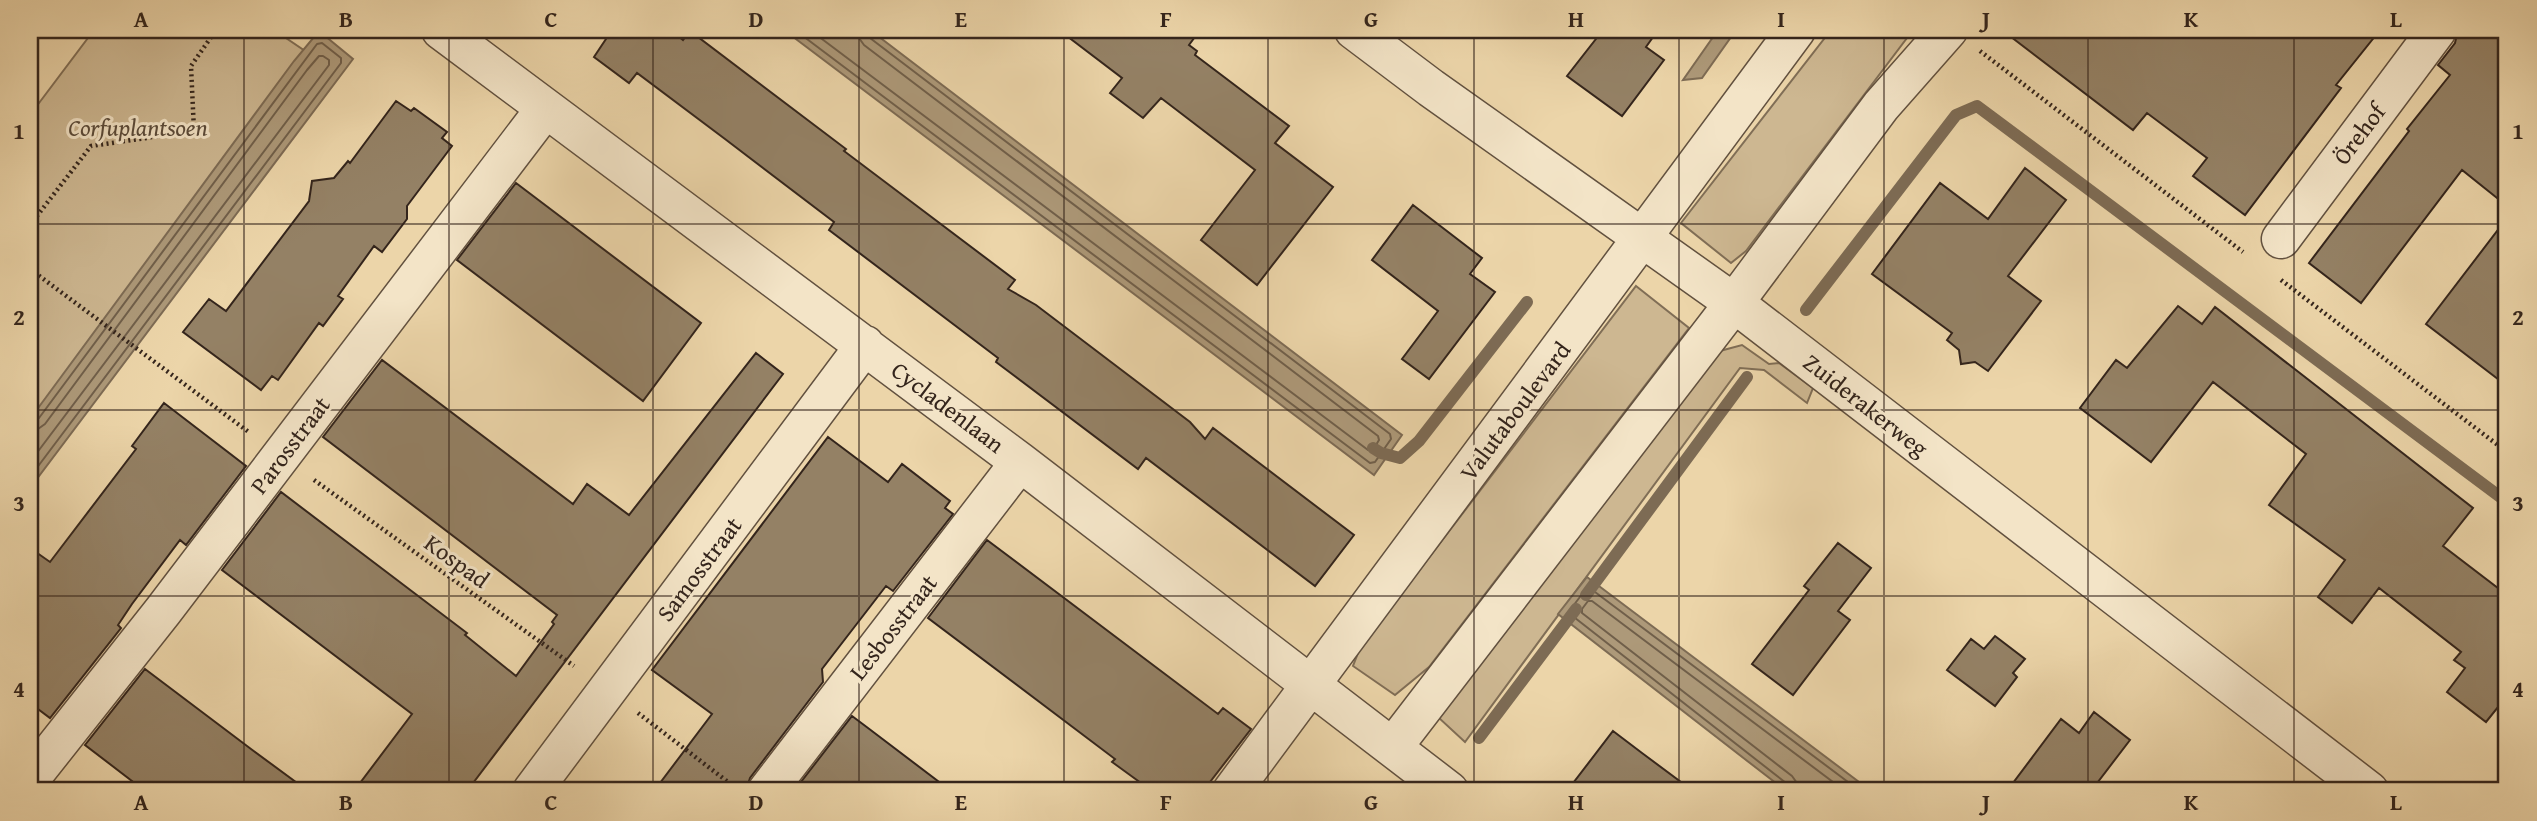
<svg xmlns="http://www.w3.org/2000/svg" width="2537" height="821" font-family="'Gentium Book Plus',serif">
  <rect width="100%" height="100%" fill="#ecd5a9"/>
  <filter id="stains"><feTurbulence type="fractalNoise" baseFrequency=".00286" numOctaves="4"/><feColorMatrix values="0 0 0 0 .2 0 0 0 0 .09 0 0 0 0 .02 0 0 0 .5 -.17"/></filter>
  <radialGradient id="worn" r=".72"><stop offset=".6" stop-color="#630" stop-opacity="0"/><stop offset="1" stop-color="#630" stop-opacity=".3"/></radialGradient>
  <!-- green -->
  <path fill="#cdb791" stroke="#806e56" stroke-width="2" d="M94 30H274L311 55 30 424V115Z
    M1831 30H1913L1746 251 1731 263 1681 223Z
    M1636 286 1689 328 1429 667 1395 695 1353 666 1360 648Z
    M1742 345 1769 364 1779 363 1813 388 1807 403 1764 370 1740 368 1465 742 1439 718 1720 351Z"/>
  <!-- water -->
  <path fill="#ad9979" stroke="#7d6b54" stroke-width="2" d="M784 30H870L1402 435 1374 475Z
    M1718 30H1736L1702 78 1683 80Z
    M319 31 353 59 30 488V419L294 61Z
    M1587 577 1871 791H1872H1786L1558 614Z"/>
  <g fill="none" stroke-linecap="round" stroke-linejoin="round">
    <!-- shore -->
    <path stroke="#705f4a" stroke-width="2" d="M795 30 1370 463 1375 462 1391 439 1390 434 870 38 866 30
      M810 30 1368 450H1373L1379 440 1378 436 864 45 859 38 857 30
      M30 422 39 418 317 44 322 43 341 58V63L30 477
      M30 431 38 429 45 424 307 70 319 56H323L329 60V65L30 462
      M1789 791 1786 783 1570 614V610L1586 589H1591L1860 791
      M1798 791 1797 783 1792 776 1582 613V609L1588 601H1592L1845 791"/>
    <!-- stream -->
    <path stroke="#7d6b54" stroke-width="12" d="M1806 310 1956 115 1977 106 2507 502
      M1373 448 1381 453 1400 458 1419 441 1527 302
      M1586 595 1747 377
      M1479 738 1576 609"/>
  </g>
  <!-- building -->
  <path fill="#948165" stroke="#34251c" stroke-width="2" d="M612 30H671L683 40 690 31 846 149 844 151 1015 280 1008 289 1036 305 1190 422 1205 439 1213 428 1354 535 1315 586 1146 458 1138 469 996 362 998 358 829 230 834 222 725 139 637 73 629 83 594 57Z
    M1059 30H1200L1189 45 1197 51 1195 55 1289 126 1275 143 1333 187 1257 285 1201 240 1255 170 1161 98 1143 118 1110 93 1122 78Z
    M1603 30H1658L1646 47 1664 60 1622 116 1567 76Z
    M2002 30H2380L2336 85 2341 88 2245 215 2193 176 2207 158 2147 113 2133 130Z
    M2458 30H2507V206L2462 170 2361 303 2309 263 2409 131 2407 129 2450 75 2438 65 2455 43Z
    M396 101 411 111 414 108 447 132 442 138 452 146 407 206V219L382 252 374 246 338 296 343 299 323 326 319 323 278 380 272 376 261 390 183 332 209 299 226 311 309 201 312 181 334 178 348 161 350 163Z
    M2025 168 2066 200 2008 276 2041 301 1988 371 1975 362 1961 364 1959 350 1947 340 1952 333 1872 274 1940 183 1988 219Z
    M516 183 701 323 643 401 457 260Z
    M1413 205 1482 258 1470 274 1495 292 1429 379 1402 359 1438 311 1372 260Z
    M2507 218V386L2426 324Z
    M2178 306 2202 324 2215 307 2473 508 2443 546 2507 595V696L2486 722 2447 692 2465 668 2454 660 2461 652 2379 588 2352 623 2318 597 2345 560 2269 505 2306 454 2213 382 2151 462 2080 408 2116 360 2127 368Z
    M756 353 783 374 467 791H354L412 714 222 570 281 492 467 633 465 635 516 676 554 624 552 622 557 615 323 437 382 360 573 504 587 484 629 515Z
    M164 403 246 466 186 545 180 540 132 604 118 625 121 628 50 718 30 703V548L50 562 136 449 132 446Z
    M828 437 888 482 902 464 950 501 945 508 953 514 893 591 886 586 822 669 823 682 750 778 746 791H654L712 714 652 670Z
    M987 540 1218 714 1223 708 1251 729 1203 791H1152L1112 762 1115 759 928 618Z
    M1838 543 1871 568 1838 611 1850 620 1793 695 1752 664 1809 590 1804 586Z
    M1995 636 2025 659 2013 673 2017 677 1995 706 1947 670 1971 639 1984 649Z
    M145 669 251 749 308 791H145L85 745Z
    M2094 712 2130 740 2091 791H2007L2061 719 2079 733Z
    M852 716 868 728 951 791H794Z
    M1613 731 1642 753 1693 791H1567Z"/>
  <g fill="none" stroke-linecap="round" stroke-linejoin="round">
    <defs>
      <path id="street" d="M441 30 1020 462 1449 791
        M1354 30 1431 88 1734 303 2369 791
        M2281 239 2437 30
        M1393 747 1734 303 1881 106 1948 30
        M30 779 163 611 545 109
        M532 791 865 345
        M767 791 1020 462
        M1232 791 1796 30"/>
    </defs>
    <!-- street casing -->
    <use href="#street" stroke="#62513f" stroke-width="41"/>
    <!-- path -->
    <path stroke="#34251c" stroke-width="4.5" stroke-dasharray="2 3.5" stroke-linecap="butt" d="M1980 51 2243 252
      M30 225 91 146 194 131 191 66 216 30
      M30 269 250 433
      M2281 280 2507 452
      M314 480 574 666
      M638 713 728 782"/>
    <!-- street -->
    <use href="#street" stroke="#f3e4c7" stroke-width="38"/>
  </g>
  <!-- grid -->
  <path fill="none" stroke="#34251c" stroke-width="2" stroke-opacity="0.55" d="M244 30V791M449 30V791M653 30V791M859 30V791M1064 30V791M1268 30V791M1474 30V791M1679 30V791M1884 30V791M2088 30V791M2294 30V791M30 224H2507M30 410H2507M30 596H2507"/>
  <g text-anchor="middle" dominant-baseline="central" stroke-width="6" stroke-linejoin="round" paint-order="stroke">
    <!-- park labels -->
    <g font-size="24" font-style="italic" fill="#5a4a39" stroke="#f3e4c7">
      <text x="138" y="127">Corfuplantsoen</text>
    </g>
    <!-- street labels -->
    <g font-size="24" fill="#34251c" stroke="#f3e4c7">
      <text transform="translate(2359 134) rotate(-53)">Örehof</text>
      <text transform="translate(1866 405) rotate(38)">Zuiderakerweg</text>
      <text transform="translate(948 407) rotate(37)">Cycladenlaan</text>
      <text transform="translate(1515 411) rotate(-53)">Valutaboulevard</text>
      <text transform="translate(290 445) rotate(-53)">Parosstraat</text>
      <text transform="translate(457 561) rotate(36)">Kospad</text>
      <text transform="translate(699 569) rotate(-53)">Samosstraat</text>
      <text transform="translate(893 627) rotate(-52)">Lesbosstraat</text>
    </g>
  </g>
  <!-- margin -->
  <rect width="2537" height="821" fill="none" stroke="#ecd5a9" stroke-width="77"/>
  <rect x="38" y="38" width="2460" height="744" fill="none" stroke="#34251c" stroke-width="2.5"/>
  <g font-size="23" text-anchor="middle" font-weight="bold" fill="#34251c">
    <text x="141" y="27">A</text>
    <text x="346" y="27">B</text>
    <text x="551" y="27">C</text>
    <text x="756" y="27">D</text>
    <text x="961" y="27">E</text>
    <text x="1166" y="27">F</text>
    <text x="1371" y="27">G</text>
    <text x="1576" y="27">H</text>
    <text x="1781" y="27">I</text>
    <text x="1986" y="27">J</text>
    <text x="2191" y="27">K</text>
    <text x="2396" y="27">L</text>
    <text x="19" y="139">1</text>
    <text x="2518" y="139">1</text>
    <text x="19" y="325">2</text>
    <text x="2518" y="325">2</text>
    <text x="19" y="511">3</text>
    <text x="2518" y="511">3</text>
    <text x="19" y="697">4</text>
    <text x="2518" y="697">4</text>
    <text x="141" y="810">A</text>
    <text x="346" y="810">B</text>
    <text x="551" y="810">C</text>
    <text x="756" y="810">D</text>
    <text x="961" y="810">E</text>
    <text x="1166" y="810">F</text>
    <text x="1371" y="810">G</text>
    <text x="1576" y="810">H</text>
    <text x="1781" y="810">I</text>
    <text x="1986" y="810">J</text>
    <text x="2191" y="810">K</text>
    <text x="2396" y="810">L</text>
  </g>
  <rect width="100%" height="100%" filter="url(#stains)"/>
  <rect width="100%" height="100%" fill="url(#worn)"/>
</svg>
